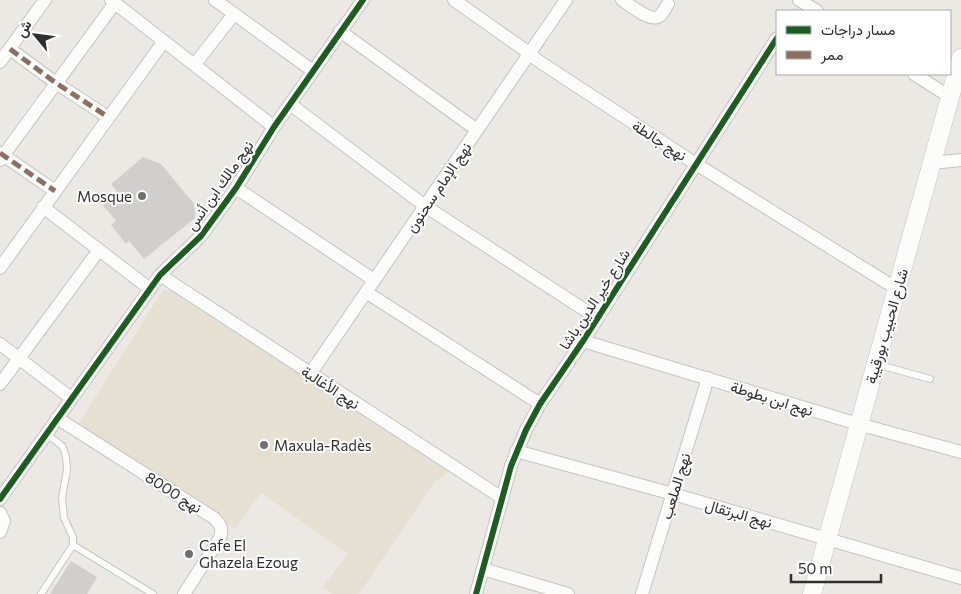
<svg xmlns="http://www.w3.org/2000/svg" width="961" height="594" font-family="Commissioner,Vazirmatn,sans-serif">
  <rect width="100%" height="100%" fill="#ece8e4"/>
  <!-- education -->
  <path fill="#e6e0d3" d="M173 289 452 465 446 474 434 482 359 594H332L322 587 348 554 261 493 235 529 77 426 163 290Z"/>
  <!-- building -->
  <path fill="#d1cecb" d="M143 157 161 164 194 204 195 218 144 259 129 241 126 244 111 225 116 221 103 205 118 193 111 184Z
    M71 561 97 577 87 594H50Z"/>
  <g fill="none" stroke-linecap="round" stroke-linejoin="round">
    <defs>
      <path id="lane" d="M876 364 930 379
        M73 545 153 594
        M41 594 73 545V537L64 518 62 498 67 470 66 457 63 447 47 434"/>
      <path id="street" d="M111 0 274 127
        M215 0 313 71
        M454 0 529 53 537 60 696 164 897 289
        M622 0C630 5 649 21 658 17 663 15 665 8 668 4
        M799 0 817 11
        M340 31 477 130
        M10 49 56 83 108 117
        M0 62 45 0
        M195 64 234 14
        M914 74 950 97
        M290 104 425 206 597 318
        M0 153 55 191
        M0 160 115 3
        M932 163 961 160
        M236 188 374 280
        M43 207 150 289
        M0 268 164 41
        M160 275 502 498
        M366 292 540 404
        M583 341 858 424 961 452
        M0 344 71 398
        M310 374 566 0
        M0 384 99 250
        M57 418 214 518C221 525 223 528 220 538L184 594
        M516 451 673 494 961 578
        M0 499 160 275 201 236 236 188 274 127 363 0
        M0 513 4 521 0 532
        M483 569 568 594
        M476 594 511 466 526 430 540 404 583 341 777 38
        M642 594 708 378"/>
      <path id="secondary" d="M812 594 961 58"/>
    </defs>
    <!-- lane casing -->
    <use href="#lane" stroke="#c5c4c5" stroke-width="8"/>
    <!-- street casing -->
    <use href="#street" stroke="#c5c4c5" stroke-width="14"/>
    <!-- secondary casing -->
    <use href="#secondary" stroke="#c5c4c5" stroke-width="19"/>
    <!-- lane -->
    <use href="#lane" stroke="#fcfcfb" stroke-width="6"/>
    <!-- street -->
    <use href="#street" stroke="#fcfcfb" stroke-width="12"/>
    <!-- secondary -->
    <use href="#secondary" stroke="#fcfcfb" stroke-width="18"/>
    <!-- quiet -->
    <path stroke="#8d6e63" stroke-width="5" stroke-dasharray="10 5" stroke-linecap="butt" d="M10 49 56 83 108 117
      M0 153 55 191"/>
    <defs>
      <path id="cycleway" d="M0 499 160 275 201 236 236 188 274 127 363 0
        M476 594 511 466 526 430 540 404 583 341 777 38"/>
    </defs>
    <!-- cycleway casing -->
    <use href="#cycleway" stroke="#fff" stroke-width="9"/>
    <!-- cycleway -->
    <use href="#cycleway" stroke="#1b5e20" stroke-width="6"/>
  </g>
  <!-- markers -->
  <g fill="#706f6e" stroke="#fff" stroke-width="2">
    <circle cx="142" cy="196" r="5"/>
    <circle cx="264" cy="445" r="5"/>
    <circle cx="189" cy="554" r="5"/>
  </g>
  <g text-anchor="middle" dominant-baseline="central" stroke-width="4" stroke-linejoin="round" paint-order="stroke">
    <!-- street labels -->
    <g font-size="15" fill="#2e2e2e" stroke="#fff">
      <text transform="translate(660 140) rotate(33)">نهج جالطة</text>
      <text transform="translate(219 185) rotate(-55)">نهج مالك ابن أنس</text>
      <text transform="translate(438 187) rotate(-56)">نهج الإمام سحنون</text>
      <text transform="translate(594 299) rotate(-57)">شارع خير الدين باشا</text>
      <text transform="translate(886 326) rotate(-74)">شارع الحبيب بورقيبة</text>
      <text transform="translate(331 387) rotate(33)">نهج الأغالبة</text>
      <text transform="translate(772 398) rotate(17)">نهج ابن بطوطة</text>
      <text transform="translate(675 486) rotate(-73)">نهج الملعب</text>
      <text transform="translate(174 492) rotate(32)">نهج 8000</text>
      <text transform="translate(739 513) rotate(16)">نهج البرتقال</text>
    </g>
    <!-- poi labels -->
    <g font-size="15" fill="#2e2e2e" stroke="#fff" text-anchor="start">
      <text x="132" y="196" text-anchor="end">Mosque</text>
      <text x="274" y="445">Maxula-Radès</text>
      <text x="199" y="545">Cafe El<tspan x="199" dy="17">Ghazela Ezoug</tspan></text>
    </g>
  </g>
  <!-- legend -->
  <rect x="776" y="10" width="175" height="65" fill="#ffffff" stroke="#ababab"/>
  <rect x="786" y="26" width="25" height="8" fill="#1b5e20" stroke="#ababab"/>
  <text x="821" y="35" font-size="15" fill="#2e2e2e">مسار دراجات</text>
  <rect x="786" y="51" width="25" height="8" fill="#8d6e63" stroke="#ababab"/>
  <text x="821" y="60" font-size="15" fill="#2e2e2e">ممر</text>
  <!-- north arrow -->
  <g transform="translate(35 35) rotate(299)" stroke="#ffffff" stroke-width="4" paint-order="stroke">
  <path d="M0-4L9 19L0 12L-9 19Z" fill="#2e2e2e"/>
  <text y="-8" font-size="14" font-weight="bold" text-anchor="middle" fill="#2e2e2e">ش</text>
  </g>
  <!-- scale -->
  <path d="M791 574v8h90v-8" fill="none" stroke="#2e2e2e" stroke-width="2.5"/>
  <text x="798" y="574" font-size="15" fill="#2e2e2e" stroke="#ffffff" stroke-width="4" paint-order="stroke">50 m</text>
</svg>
